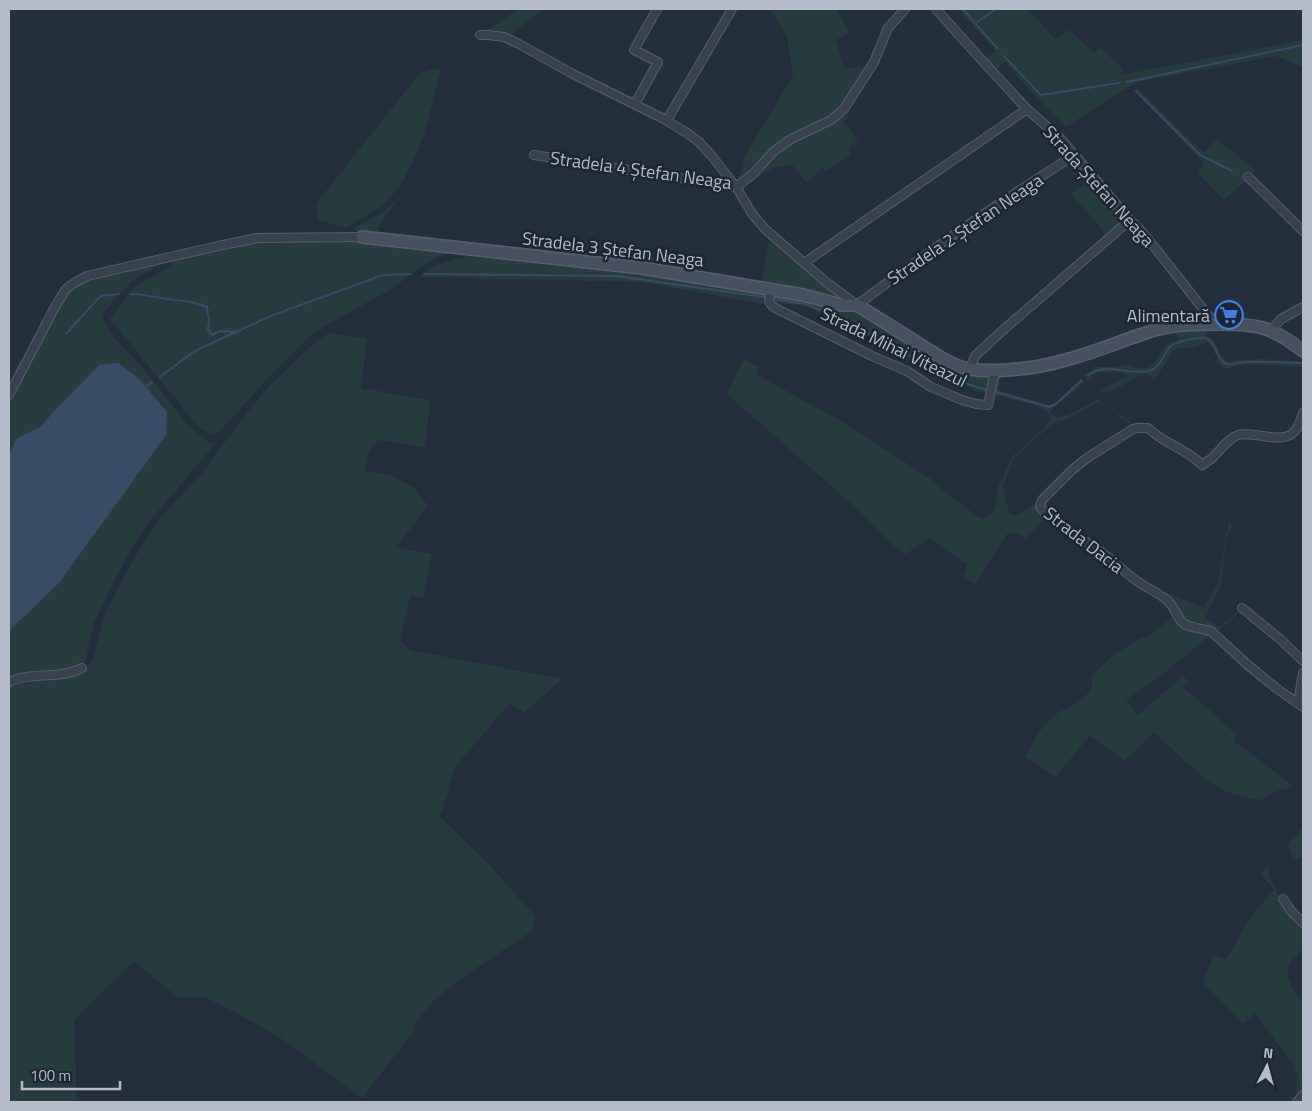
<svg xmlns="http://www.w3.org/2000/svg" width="1312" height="1111" font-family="'Titillium Web',sans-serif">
  <rect width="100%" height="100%" fill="#242f3e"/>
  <!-- green -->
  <path fill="#263c3f" d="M519 9H544L510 35 486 31Z
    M770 9H837L850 33 836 40 844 68 865 67 869 61V65L846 103 834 116 797 134 752 173 741 180 739 178 747 152 793 76 787 37Z
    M958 9H1028L1055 39 1070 30 1094 53 1101 48 1123 69 1121 75 1303 40V67L1276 56 1136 82 1066 127 1041 102 1005 62 995 70 986 60 995 50Z
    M441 68C430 115 419 174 380 207 369 215 357 219 347 228L318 220 316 206 319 200 420 73Z
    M1137 88 1204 153 1217 139 1256 171 1224 200 1198 173 1204 163 1134 91Z
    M844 116 847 119 843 121 858 140 848 149 851 154 835 166 833 165 826 171 823 168 807 183 792 165 772 168 746 185 743 191 742 189 744 184 773 155 785 146Z
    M1075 159 1121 214 1118 226 1106 236 1102 229 1071 194 1088 181 1072 162H1069Z
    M399 197 380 224 378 235 354 230 356 227 383 212Z
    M769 236 846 301 761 284 769 241 768 239Z
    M376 241 456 251 438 257 420 267 390 290 324 326 309 337 271 375 219 432 213 435 202 429 193 420 110 319 134 287 166 269 176 260 221 249 259 242Z
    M475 254 677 279 767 296 763 304 642 282 420 277 429 268 445 262Z
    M166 261 133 280 104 312 102 318 111 334 142 367 187 424 208 441 215 444 150 521 136 541 117 575 94 623 86 658 83 663 77 667 59 672 24 673 30 681 58 679 78 674 88 667 94 656 104 616 133 560 158 521 201 474 236 427 268 387 311 346 329 333 367 339 361 388 430 400 425 447 379 440 369 450 364 471 389 474 414 488 428 506 396 547 432 554 423 598 410 595 400 641 410 650 562 679 524 713 510 703 455 767 440 817 487 862 535 916 533 928 529 933 463 977 434 1000 414 1024 415 1027 413 1032 362 1098 281 1038 239 1014 207 998 177 997 134 961 74 1020 77 1102H9V631L59 583 99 365 57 408 40 427 17 438 9 454V402L60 305C67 294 73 287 84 281Z
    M778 296 858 309 984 373C990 380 990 385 988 393L976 391 918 363 840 321 804 306 774 302 775 297Z
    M1207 329 1206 336 1212 339 1227 362 1239 360 1262 359 1303 362V367L1245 364 1230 368H1224L1216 361 1218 359 1208 342 1193 348H1179L1172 351 1166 364 1153 379 1147 374C1129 377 1116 395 1099 391L1128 376 1123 373 1098 372 1088 381 1083 375 1096 367H1116L1124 364 1138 368H1146L1150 367 1158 359 1163 348 1168 343 1178 340 1176 331Z
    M744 358 747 361 759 367 757 375 843 422 935 482 936 485 975 515 982 519 991 514 995 509 999 483 1000 481H1002L1012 457 1044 428 1050 420 1049 413 1035 405 994 395V389L1000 373 1001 375 998 390 1049 405 1054 404 1080 379 1084 383 1052 409 1050 413C1052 415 1054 416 1057 417 1066 419 1089 404 1097 399L1101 401 1133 424H1130L1104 404 1100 402 1097 403 1065 420 1052 424 1027 446 1014 459 1003 486 1009 513 1012 515H1016L1033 505 1046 517 1025 539 1018 533 1007 534 975 584 963 577 967 564 930 538 905 554 889 542 856 508 727 394Z
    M1228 521 1232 526 1226 539 1221 585 1205 618 1219 627 1240 610 1241 611 1217 632 1189 624 1154 588 1204 607 1219 582 1225 539 1229 526Z
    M1175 616 1211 634 1166 672 1126 700 1138 715 1183 676 1189 682 1183 687 1236 734 1234 741 1291 784 1288 788 1271 793 1262 800C1250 798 1238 796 1227 792 1203 781 1174 750 1154 732L1125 761 1090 735 1056 777 1025 757C1032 744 1040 728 1051 718 1064 707 1098 699 1091 676L1116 653 1143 637 1145 639Z
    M1303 827V856L1296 860 1292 856 1288 844Z
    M1268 867 1269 876 1288 915 1303 929V950C1279 968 1286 982 1303 1001V1090L1295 1099 1297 1079 1293 1064 1255 1013 1243 1024 1203 982 1214 955 1226 959 1250 918 1274 890 1261 874Z"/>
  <!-- water -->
  <path fill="#394c67" d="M118 363 138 378 167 412 166 435 59 583 9 631V454L17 438 40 427 57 408 99 365Z"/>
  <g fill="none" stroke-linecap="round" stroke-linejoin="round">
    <!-- stream -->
    <path stroke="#394c67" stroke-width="2" d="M963 9 975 23 996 9
      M975 23 998 49
      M1004 56 1041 95 1119 83
      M1127 82 1303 45
      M1136 91 1200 155 1232 171
      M1053 139 1067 154
      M1074 162 1118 214
      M424 274 616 276 764 297
      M131 294C143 294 155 297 167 299 180 301 195 301 207 307L209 321 208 330 212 335 220 331 234 332
      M775 299 805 304 838 317 912 357 962 382 986 390
      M66 334 94 303 101 296 119 294
      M1088 375C1105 362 1129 375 1148 371 1160 369 1163 355 1170 347 1176 341 1190 339 1199 338 1218 335 1215 362 1227 364 1233 365 1240 362 1246 362 1265 361 1284 363 1303 363
      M160 377 193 352 268 317 383 275 411 274
      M145 387 152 382
      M996 392 1049 407 1056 404 1082 380"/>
    <defs>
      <path id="street" d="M936 9 978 56 1027 109 1061 139 1130 220 1144 234 1215 324
        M480 35H488L504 37 519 44 571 73 664 119 687 133 699 142 711 155 736 187 753 215 765 229 826 282 857 305C928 252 1000 201 1075 155
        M635 104 658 62 634 50 657 9
        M667 120 732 9
        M534 155 736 187 753 174 774 151 781 146 791 139 831 120 844 109 874 62 888 28 905 9
        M1248 177 1303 231
        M804 263 1027 109
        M772 289C769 299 766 301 775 308L872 356 907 371 931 387 962 400 976 404 988 405 995 371
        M1271 330 1281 319 1303 307
        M969 369 976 355 1002 331 1130 220
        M9 395 56 305 66 289 76 282 87 276 218 246 258 238 362 237
        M1303 413C1301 419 1299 426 1295 431 1282 446 1254 430 1238 435 1227 439 1220 451 1211 459 1208 461 1205 463 1202 465 1187 449 1164 444 1148 428H1138L1133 429 1087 458 1072 470 1042 500 1040 506C1045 518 1085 541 1097 549 1110 558 1121 569 1133 578 1144 587 1158 592 1168 601 1175 608 1177 618 1183 623 1191 629 1204 628 1212 632L1249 666 1276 688 1303 707
        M1242 608 1280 639 1303 661
        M9 682C32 671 59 680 82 668
        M1298 703 1303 673
        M1283 899 1291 911 1303 923
        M1297 1102 1303 1095"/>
      <path id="secondary" d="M362 237 642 268 803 295 841 305H857L940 357C949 362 958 367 968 369 981 371 993 371 1006 370 1027 369 1049 365 1069 359 1100 351 1129 337 1159 329 1178 324 1200 324 1220 324 1259 324 1272 327 1303 351"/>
    </defs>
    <!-- street casing -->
    <use href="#street" stroke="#565f6c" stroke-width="10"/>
    <!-- secondary casing -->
    <use href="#secondary" stroke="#565f6c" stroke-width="14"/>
    <!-- street -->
    <use href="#street" stroke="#38414e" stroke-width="8"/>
    <!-- secondary -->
    <use href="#secondary" stroke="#465061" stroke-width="11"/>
  </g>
  <!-- icons -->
  <defs>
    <symbol id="supermarket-ring" viewBox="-11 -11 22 22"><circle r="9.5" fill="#1d2633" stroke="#3f7fe0" stroke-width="1.5"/><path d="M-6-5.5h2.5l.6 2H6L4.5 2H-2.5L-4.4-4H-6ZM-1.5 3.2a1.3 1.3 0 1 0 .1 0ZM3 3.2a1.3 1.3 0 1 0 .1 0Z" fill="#3f7fe0"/></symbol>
  </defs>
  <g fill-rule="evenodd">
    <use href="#supermarket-ring" x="1213" y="299" width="32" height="32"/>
  </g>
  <g text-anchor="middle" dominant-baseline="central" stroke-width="5" stroke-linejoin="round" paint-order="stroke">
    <!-- street labels -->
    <g font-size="18" fill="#b4bcc9" stroke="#1d2633">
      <text transform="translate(641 170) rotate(8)">Stradela 4 Ștefan Neaga</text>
      <text transform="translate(1099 186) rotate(48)">Strada Ștefan Neaga</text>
      <text transform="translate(965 229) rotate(-34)">Stradela 2 Ștefan Neaga</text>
      <text transform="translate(613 249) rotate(7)">Stradela 3 Ștefan Neaga</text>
      <text transform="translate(894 347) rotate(26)">Strada Mihai Viteazul</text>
      <text transform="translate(1084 540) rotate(38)">Strada Dacia</text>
    </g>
    <!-- poi labels -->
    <g font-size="18" fill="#b4bcc9" stroke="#1d2633" text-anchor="end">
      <text x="1210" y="315">Alimentară</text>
    </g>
  </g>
  <!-- border -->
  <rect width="1312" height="1111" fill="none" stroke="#b4bcc9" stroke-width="20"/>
  <!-- north arrow -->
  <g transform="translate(1267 1066) rotate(6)" stroke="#1d2633" stroke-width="4" paint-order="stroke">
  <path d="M0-4L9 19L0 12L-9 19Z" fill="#b4bcc9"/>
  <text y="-8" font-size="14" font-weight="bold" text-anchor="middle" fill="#b4bcc9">N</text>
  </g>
  <!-- scale -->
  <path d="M22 1081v8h98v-8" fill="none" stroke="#b4bcc9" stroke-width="2.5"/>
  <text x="30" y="1081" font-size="15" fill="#b4bcc9" stroke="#1d2633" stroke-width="4" paint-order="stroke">100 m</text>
</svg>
